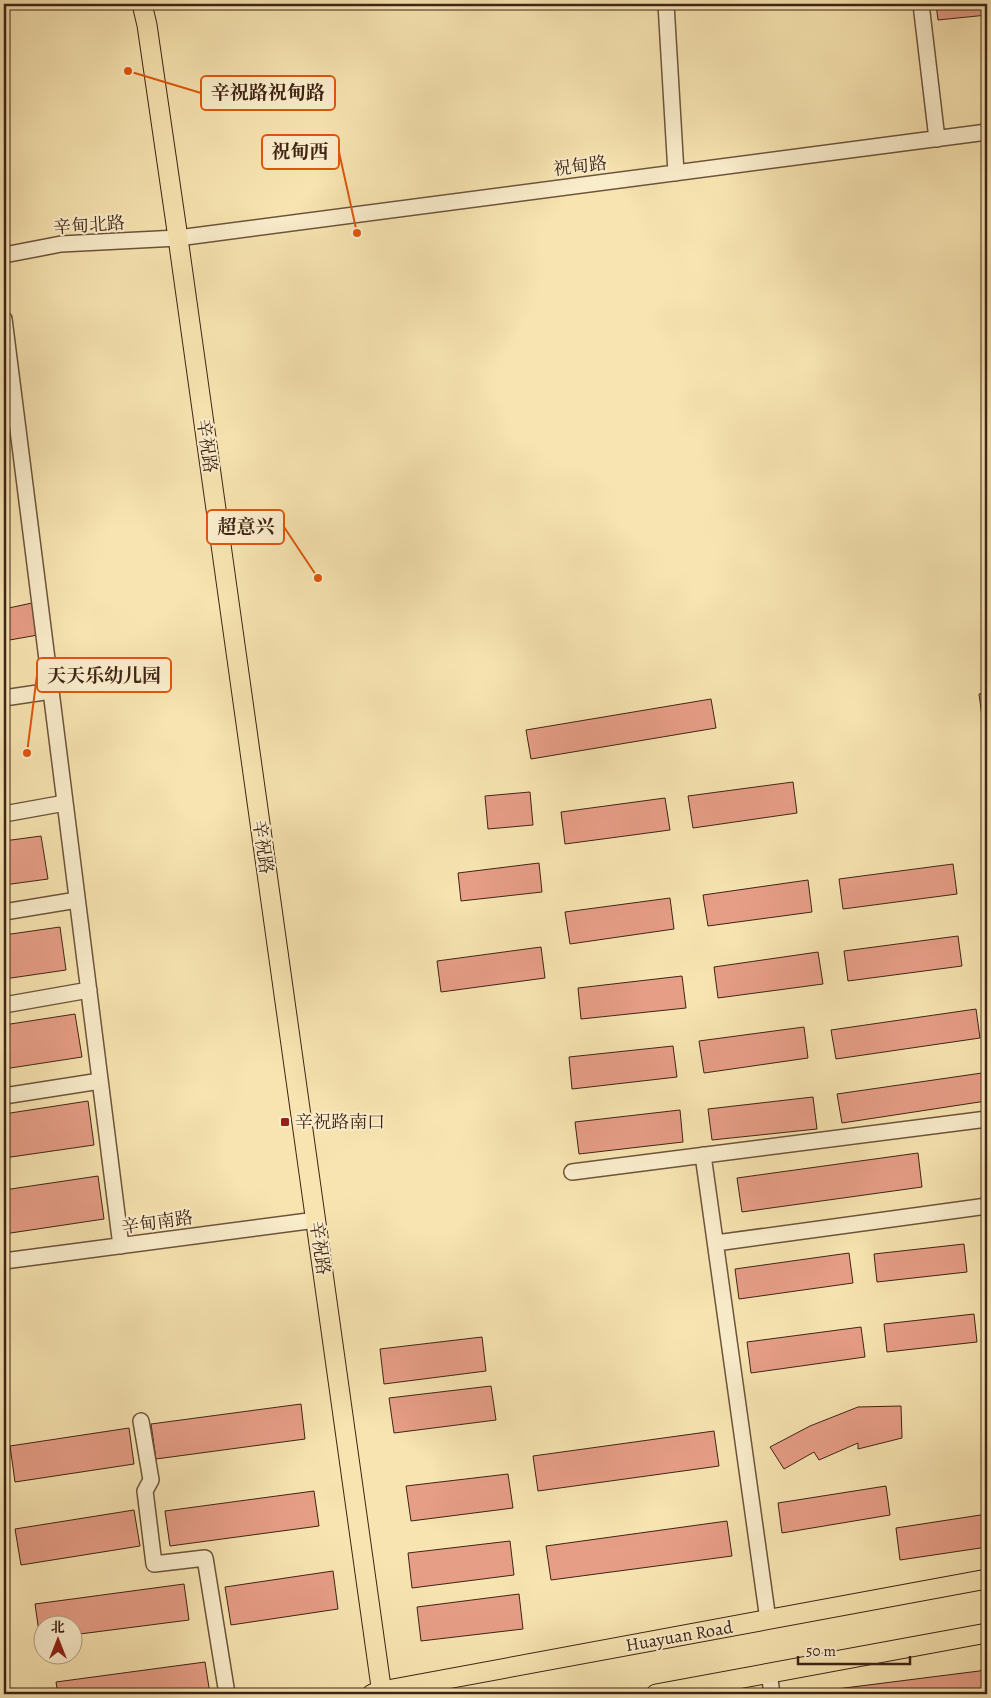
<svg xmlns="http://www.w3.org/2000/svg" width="991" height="1698" font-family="Alegreya,'Noto Serif SC',serif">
  <rect width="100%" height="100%" fill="#f7e4b1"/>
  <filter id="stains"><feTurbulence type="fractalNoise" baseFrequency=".004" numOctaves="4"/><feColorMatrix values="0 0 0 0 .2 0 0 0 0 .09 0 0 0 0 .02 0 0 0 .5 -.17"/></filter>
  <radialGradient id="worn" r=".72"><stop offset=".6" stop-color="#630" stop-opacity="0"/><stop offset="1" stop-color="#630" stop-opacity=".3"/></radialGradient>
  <!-- building -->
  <path fill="#e79e87" stroke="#3f2415" d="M936 4H987V15L938 20Z
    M4 449 9 476 4 477Z
    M32 603 38 635 4 641V609Z
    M987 692V723L983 724 979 694Z
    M711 699 716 728 531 759 526 730Z
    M793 782 797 813 693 828 688 796Z
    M530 792 533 825 488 829 485 796Z
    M665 798 670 830 565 844 561 812Z
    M41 836 48 879 4 885V841Z
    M539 863 542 892 461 901 458 873Z
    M953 864 957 894 843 909 839 879Z
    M808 880 812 912 708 926 703 895Z
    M670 898 674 929 570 944 565 912Z
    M60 927 66 970 4 979V935Z
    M958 936 962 966 848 981 844 951Z
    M541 947 545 978 441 992 437 961Z
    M818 952 823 984 718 998 714 967Z
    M682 976 686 1008 581 1019 578 988Z
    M976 1009 980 1038 836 1059 831 1030Z
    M75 1014 82 1057 4 1069V1025Z
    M804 1027 808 1058 704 1073 699 1041Z
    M673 1046 677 1077 572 1089 569 1057Z
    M982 1073 986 1101 842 1123 837 1094Z
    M813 1097 817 1129 712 1140 708 1109Z
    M88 1101 94 1145 4 1158V1114Z
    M680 1110 683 1142 579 1154 575 1122Z
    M918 1153 922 1187 742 1212 737 1178Z
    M98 1176 104 1219 4 1234V1190Z
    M964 1244 967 1272 877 1282 874 1254Z
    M849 1253 853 1283 739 1299 735 1269Z
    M974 1314 977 1342 887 1352 884 1324Z
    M861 1327 865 1357 751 1373 747 1342Z
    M482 1337 486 1371 384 1384 380 1349Z
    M491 1386 496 1420 394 1433 389 1398Z
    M301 1404 305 1439 156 1459 151 1424Z
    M901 1406 902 1438 858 1449V1443L819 1460 814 1452 784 1469 770 1447 810 1426 858 1407Z
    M129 1428 134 1464 15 1482 10 1446Z
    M714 1431 719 1466 538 1491 533 1456Z
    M508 1474 513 1508 411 1521 406 1486Z
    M886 1486 890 1515 782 1533 778 1503Z
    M314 1491 319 1526 170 1546 165 1511Z
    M134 1510 140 1546 21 1565 15 1529Z
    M987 1514V1547L900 1560 896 1528Z
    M727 1521 732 1556 551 1580 546 1546Z
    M510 1541 514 1575 412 1588 408 1553Z
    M333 1571 338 1609 231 1625 225 1587Z
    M184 1584 189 1620 72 1635V1626H42V1639H40L35 1604Z
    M519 1594 523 1629 421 1641 417 1607Z
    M205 1662 210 1694H58L56 1682Z
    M987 1670V1694H797Z"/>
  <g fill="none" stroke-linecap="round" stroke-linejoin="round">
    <defs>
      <path id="minor" d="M666 4 676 173
        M921 4 937 139
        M4 255 61 244 178 238 987 132
        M4 319 51 691
        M4 698 51 691 121 1246
        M4 814 65 803
        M4 912 77 900
        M4 1005 89 990
        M4 1096 100 1081
        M703 1155 768 1620
        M572 1172 987 1119
        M716 1243 987 1206
        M4 1261 316 1220
        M141 1421 151 1480 145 1491 154 1564 205 1558 227 1694
        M769 1673 772 1694"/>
      <path id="major" d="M142 4 147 25 178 238 382 1694
        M372 1694 382 1691 987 1579
        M656 1694 987 1633"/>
    </defs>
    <!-- minor casing -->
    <use href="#minor" stroke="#6d543c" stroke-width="18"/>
    <!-- major casing -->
    <use href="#major" stroke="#3f2415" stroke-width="21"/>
    <!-- minor -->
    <use href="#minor" stroke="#faedcc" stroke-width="15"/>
    <!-- major -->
    <use href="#major" stroke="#f7e4b1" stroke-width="19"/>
  </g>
  <!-- markers -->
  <rect fill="#8f2418" stroke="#faedcc" stroke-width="2" x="280" y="1117" width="10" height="10" rx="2.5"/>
  <g text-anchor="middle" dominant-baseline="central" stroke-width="4" stroke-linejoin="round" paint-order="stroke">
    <!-- street labels -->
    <g font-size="18" fill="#3f2415" stroke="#faedcc">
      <text transform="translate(580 166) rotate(-7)">祝甸路</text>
      <text transform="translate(89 225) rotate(-4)">辛甸北路</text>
      <text transform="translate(207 446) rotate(82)">辛祝路</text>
      <text transform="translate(263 847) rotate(82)">辛祝路</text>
      <text transform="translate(157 1222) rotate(-8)">辛甸南路</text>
      <text transform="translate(320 1248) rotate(82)">辛祝路</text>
      <text transform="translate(679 1636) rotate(-10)">Huayuan Road</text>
    </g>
    <!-- poi labels -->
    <g font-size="18" fill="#3f2415" stroke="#faedcc" text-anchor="start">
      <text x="295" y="1122">辛祝路南口</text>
    </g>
  </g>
  <!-- callouts -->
  <path fill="none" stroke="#e0560c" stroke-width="2" d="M128 71L201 93M357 233L339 152M318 578L284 527M27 753L37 675"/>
  <g fill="#e0560c" stroke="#faedcc" stroke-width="2">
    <circle cx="128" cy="71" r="5"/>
    <circle cx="357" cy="233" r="5"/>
    <circle cx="318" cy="578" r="5"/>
    <circle cx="27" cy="753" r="5"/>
  </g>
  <g fill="#faedcc" stroke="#e0560c" stroke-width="2">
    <rect x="201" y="76" width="134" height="34" rx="5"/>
    <rect x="262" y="135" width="77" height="34" rx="5"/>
    <rect x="207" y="510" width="77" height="34" rx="5"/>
    <rect x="37" y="658" width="134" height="34" rx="5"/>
  </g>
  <g font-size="19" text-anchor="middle" font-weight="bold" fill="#3f2415">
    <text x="268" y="99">辛祝路祝甸路</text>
    <text x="300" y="158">祝甸西</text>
    <text x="246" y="533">超意兴</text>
    <text x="104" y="682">天天乐幼儿园</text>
  </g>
  <!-- margin -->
  <rect width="991" height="1698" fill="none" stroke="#f7e4b1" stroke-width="20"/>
  <rect x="5" y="5" width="981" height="1688" fill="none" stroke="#3f2415" stroke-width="2.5"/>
  <rect x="10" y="10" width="971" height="1678" fill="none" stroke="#3f2415"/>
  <!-- north arrow -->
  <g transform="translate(58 1640)"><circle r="24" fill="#faedcc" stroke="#af9d83"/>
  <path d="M0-4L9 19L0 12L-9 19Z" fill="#8f2418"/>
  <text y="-8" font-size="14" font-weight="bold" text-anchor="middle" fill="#3f2415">北</text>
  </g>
  <!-- scale -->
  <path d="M798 1656v8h112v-8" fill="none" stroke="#3f2415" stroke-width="2.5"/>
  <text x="806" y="1656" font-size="15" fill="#3f2415" stroke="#faedcc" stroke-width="4" paint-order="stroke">50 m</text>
  <rect width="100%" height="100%" filter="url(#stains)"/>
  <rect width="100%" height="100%" fill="url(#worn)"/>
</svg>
